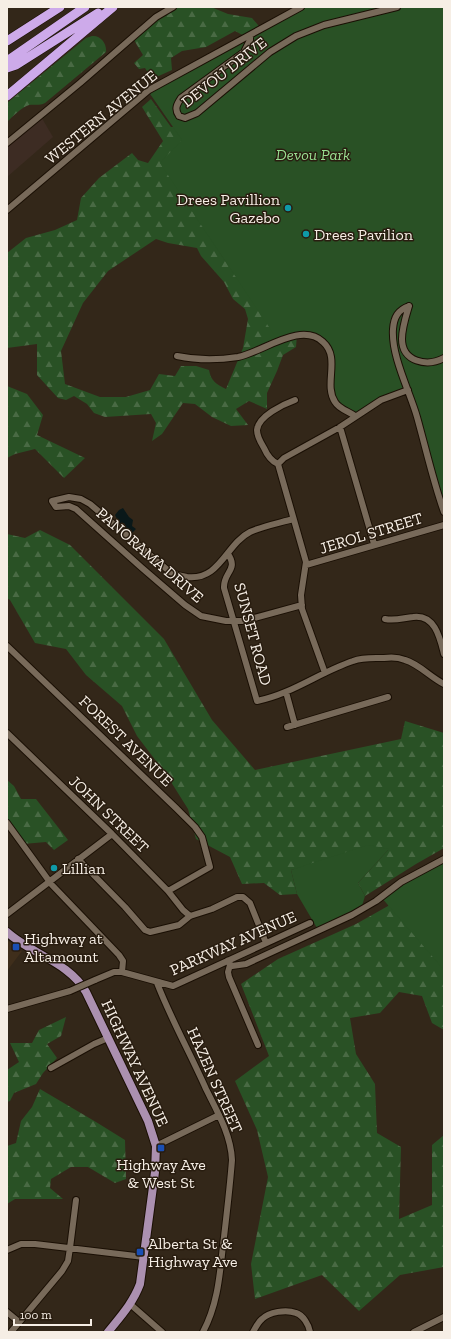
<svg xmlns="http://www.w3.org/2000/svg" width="451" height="1339" font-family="'Zilla Slab',serif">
  <defs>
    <pattern id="forest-firs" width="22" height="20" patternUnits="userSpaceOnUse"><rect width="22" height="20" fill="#295125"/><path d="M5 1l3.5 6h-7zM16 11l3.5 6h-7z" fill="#496a44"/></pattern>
  </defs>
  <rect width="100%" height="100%" fill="#332719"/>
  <!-- commercial -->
  <path fill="#3d2c23" d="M40 115 53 137 7 177V143Z"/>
  <!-- built -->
  <path fill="#3f2e1b" d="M7 940 22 951 7 971Z"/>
  <!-- forest -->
  <path fill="url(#forest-firs)" fill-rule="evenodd" d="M178 7H211L228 14 252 18 263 31 310 7H444V95L439 96 406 113 385 137 380 158 350 141 346 109 331 82 300 95 277 133 296 129 311 115 322 133 297 142 257 165 251 183 221 237 219 251 240 282 267 278 276 273 303 271 336 264 349 245 356 243 370 258 382 266 384 276H392L394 269 404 275 408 282 398 284 390 293 392 307 382 319 383 331 398 386 382 391 354 407 339 406C320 387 343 359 323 342 315 334 308 334 297 335L296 347 283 355 277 371 267 393V409L249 401 236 409 248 425 231 426 212 417 195 404 183 403 162 434 152 441 156 423 151 414 105 417 94 413 87 404 74 396 66 400 58 398 37 375V344L7 348V253L26 238 55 230 77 220 81 198 99 178 132 153 138 160 148 163 163 141 142 107 151 99 171 127H185L265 63 284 49 268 40 248 38 235 31 206 47 182 51 171 58 172 70 152 79 145 68 139 69 134 63 143 55 134 40 156 19ZM156 239 168 243 197 248 201 256 224 282 233 299 245 309 248 319 243 348 226 389C216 384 211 381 209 370L196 366H181L175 376 159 374 150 390 126 397H100L65 384 61 351 83 303 108 271Z
    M92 36C101 35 107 44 106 52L45 103C39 106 34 104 29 105 21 108 13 116 7 122V103L86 38Z
    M7 386 27 394 43 415 37 435 85 458 64 478 35 449 15 454 7 458Z
    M40 530 70 545 164 639 212 720 255 770 401 739 405 721 444 733V848L416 864 365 896 358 883 388 850 291 870 297 894 280 895 264 883 242 884 230 857 196 839 188 809 166 774 137 736 122 706 86 675 66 649 35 643 10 600 7 598V534L25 538Z
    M7 780 14 786 21 799H36L68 840 54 850 46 842 23 844 7 823Z
    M444 869V1030L432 1023 422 996 399 992 380 1013 350 1018 356 1054 375 1084 377 1133 401 1147 399 1219 432 1205V1145L444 1135V1267L400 1275 359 1311 322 1275 255 1299 251 1264 268 1177 257 1130 235 1081 269 1056 241 984 278 959 356 924 388 906 395 893Z
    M66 1017 61 1036 47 1044 57 1058 43 1073 36 1084 14 1093 10 1101 7 1102V1070L19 1062 10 1043H32L39 1030Z
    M40 1089 96 1122 125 1140 126 1179 115 1183 88 1167H71L51 1179 50 1188 63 1199H15L7 1204 8 1190 7 1146 16 1143 21 1121 32 1107Z"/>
  <!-- park -->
  <path fill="#295125" d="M301 7H444V512L407 390 355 416 341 408 331 395 330 352 313 335 279 342 160 163 182 140 148 91Z
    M368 845 389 849 358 883 365 896 362 906 317 928 297 894 291 870Z
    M444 859V970L381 897Z"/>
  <!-- water -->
  <path fill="#0a1819" d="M123 508 129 517 133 520 132 526 136 529 131 534 124 530 126 526 124 523H119L115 515 119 510Z"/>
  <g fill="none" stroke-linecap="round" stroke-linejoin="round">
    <defs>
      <path id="minor" d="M250 35V40L244 52 181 98C177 104 174 109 179 116L185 118 197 113 270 52 296 36 324 25 397 7
        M7 143 80 83 156 17 173 7
        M7 210 149 90 301 7
        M409 306C398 310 394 317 393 329 391 356 410 392 417 417 426 449 433 481 444 512
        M409 306C406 316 402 328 402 339 402 362 427 367 444 358
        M177 356C196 360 219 360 238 357 263 352 301 321 323 342 341 358 323 384 335 402 339 409 348 411 355 416
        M340 427 374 544
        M278 464 306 562 301 595 302 609 325 673
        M278 464 284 458 340 427 381 400 408 390
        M278 464C271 461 267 455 264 448 261 443 257 437 257 430 258 416 284 404 295 400
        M293 519C279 523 263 526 250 532 226 544 220 581 187 577 181 576 176 575 170 572L90 504 81 499 69 497 52 501 56 507 69 506 76 509 142 568 185 605 201 616 226 621H243L302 605
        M228 554C239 570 223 572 224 588L257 701C292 694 320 672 353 661 363 657 374 658 384 658 391 657 398 657 405 660 419 664 430 677 444 684
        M306 565 444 525
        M385 619C395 621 403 618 413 617 435 614 440 638 444 654
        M7 646 176 808 195 827 202 837 210 867 168 891
        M286 692 295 725
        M287 727 388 697
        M7 733 112 834 168 891 183 910 190 916
        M7 823 52 885 119 955 123 961 122 972
        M78 859 125 907 145 930 150 932 179 925 190 916 212 909 237 897H243L250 903 266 943
        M7 914 112 834
        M227 961 232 966 246 964 352 915 376 901 401 882 444 859
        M230 965 228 972 229 977 258 1045
        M95 980 114 972H122L173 986 310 923
        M157 983C171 1019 190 1053 206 1089 217 1111 231 1135 232 1160 230 1186 227 1211 224 1237 220 1270 219 1302 203 1332
        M7 1009 70 991
        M51 1068 94 1044 108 1038
        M156 1146 219 1115
        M7 1250 21 1244H35L144 1257
        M130 1304 162 1332
        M7 1312 19 1322
        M11 1332 62 1271 68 1261 70 1248 76 1200
        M253 1332C256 1327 258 1322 262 1319 269 1312 286 1309 296 1313 303 1315 309 1325 310 1332
        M414 1332 444 1317"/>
      <path id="major" d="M7 932C31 954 69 962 86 992L148 1121 156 1146 155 1172 140 1284C133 1303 120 1317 108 1332"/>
      <path id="highway" d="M7 41 60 7
        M7 61 85 7
        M7 68 16 65 98 13
        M7 96 113 7"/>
    </defs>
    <!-- minor casing -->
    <use href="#minor" stroke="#1a0f04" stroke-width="8"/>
    <!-- major casing -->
    <use href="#major" stroke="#1a0f04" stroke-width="10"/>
    <!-- highway casing -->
    <use href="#highway" stroke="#1a0f04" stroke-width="10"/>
    <!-- minor -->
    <use href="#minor" stroke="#786a5a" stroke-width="6"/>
    <!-- major -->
    <use href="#major" stroke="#ab90b0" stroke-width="8"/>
    <!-- highway -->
    <use href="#highway" stroke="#cdaaea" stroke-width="9"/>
    <defs>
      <path id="minor-bridge" d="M70 991 95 980"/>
    </defs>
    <!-- minor-bridge casing -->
    <use href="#minor-bridge" stroke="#1a0f04" stroke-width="8" stroke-linecap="butt"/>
    <!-- minor-bridge -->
    <use href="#minor-bridge" stroke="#786a5a" stroke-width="6"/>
  </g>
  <!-- markers -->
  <g fill="#0f9aa8" stroke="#291d10" stroke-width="1.5">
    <circle cx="288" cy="208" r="4"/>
    <circle cx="306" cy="234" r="4"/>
    <circle cx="54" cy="868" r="4"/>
  </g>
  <g fill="#1a4fb4" stroke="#291d10" stroke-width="1.5">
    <rect x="12" y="943" width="8" height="8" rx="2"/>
    <rect x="157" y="1144" width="8" height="8" rx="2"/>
    <rect x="136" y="1248" width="8" height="8" rx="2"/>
  </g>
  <g text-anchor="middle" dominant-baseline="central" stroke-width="3" stroke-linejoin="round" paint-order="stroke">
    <!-- street labels -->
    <g font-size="16" fill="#f6eee5" stroke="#291d10">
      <text transform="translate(224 72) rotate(-38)">DEVOU DRIVE</text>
      <text transform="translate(101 117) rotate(-39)">WESTERN AVENUE</text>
      <text transform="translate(371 533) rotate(-17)">JEROL STREET</text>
      <text transform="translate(150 555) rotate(41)">PANORAMA DRIVE</text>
      <text transform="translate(253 634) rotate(75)">SUNSET ROAD</text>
      <text transform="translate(126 741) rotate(44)">FOREST AVENUE</text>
      <text transform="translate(109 814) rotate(44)">JOHN STREET</text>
      <text transform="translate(233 943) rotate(-24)">PARKWAY AVENUE</text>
      <text transform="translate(135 1063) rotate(65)">HIGHWAY AVENUE</text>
      <text transform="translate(215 1080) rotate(66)">HAZEN STREET</text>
    </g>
    <!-- park labels -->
    <g font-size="16" font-style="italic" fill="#99e092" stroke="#291d10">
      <text x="313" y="154">Devou Park</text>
    </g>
    <!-- poi labels -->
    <g font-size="16" fill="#f6eee5" stroke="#291d10" text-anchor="start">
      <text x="280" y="199" text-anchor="end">Drees Pavillion<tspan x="280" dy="18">Gazebo</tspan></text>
      <text x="314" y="234">Drees Pavilion</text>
      <text x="62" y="868">Lillian</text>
      <text x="24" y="938">Highway at<tspan x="24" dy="18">Altamount</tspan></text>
      <text x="161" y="1164" text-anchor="middle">Highway Ave<tspan x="161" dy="18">&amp; West St</tspan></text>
      <text x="148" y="1243">Alberta St &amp;<tspan x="148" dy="18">Highway Ave</tspan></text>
    </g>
  </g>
  <!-- border -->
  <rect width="451" height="1339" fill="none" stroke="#f6eee5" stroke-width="16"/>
  <!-- scale -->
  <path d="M14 1319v6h77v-6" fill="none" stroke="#f6eee5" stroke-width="2"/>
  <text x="20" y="1319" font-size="12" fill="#f6eee5" stroke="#291d10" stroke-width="3" paint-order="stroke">100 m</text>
</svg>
